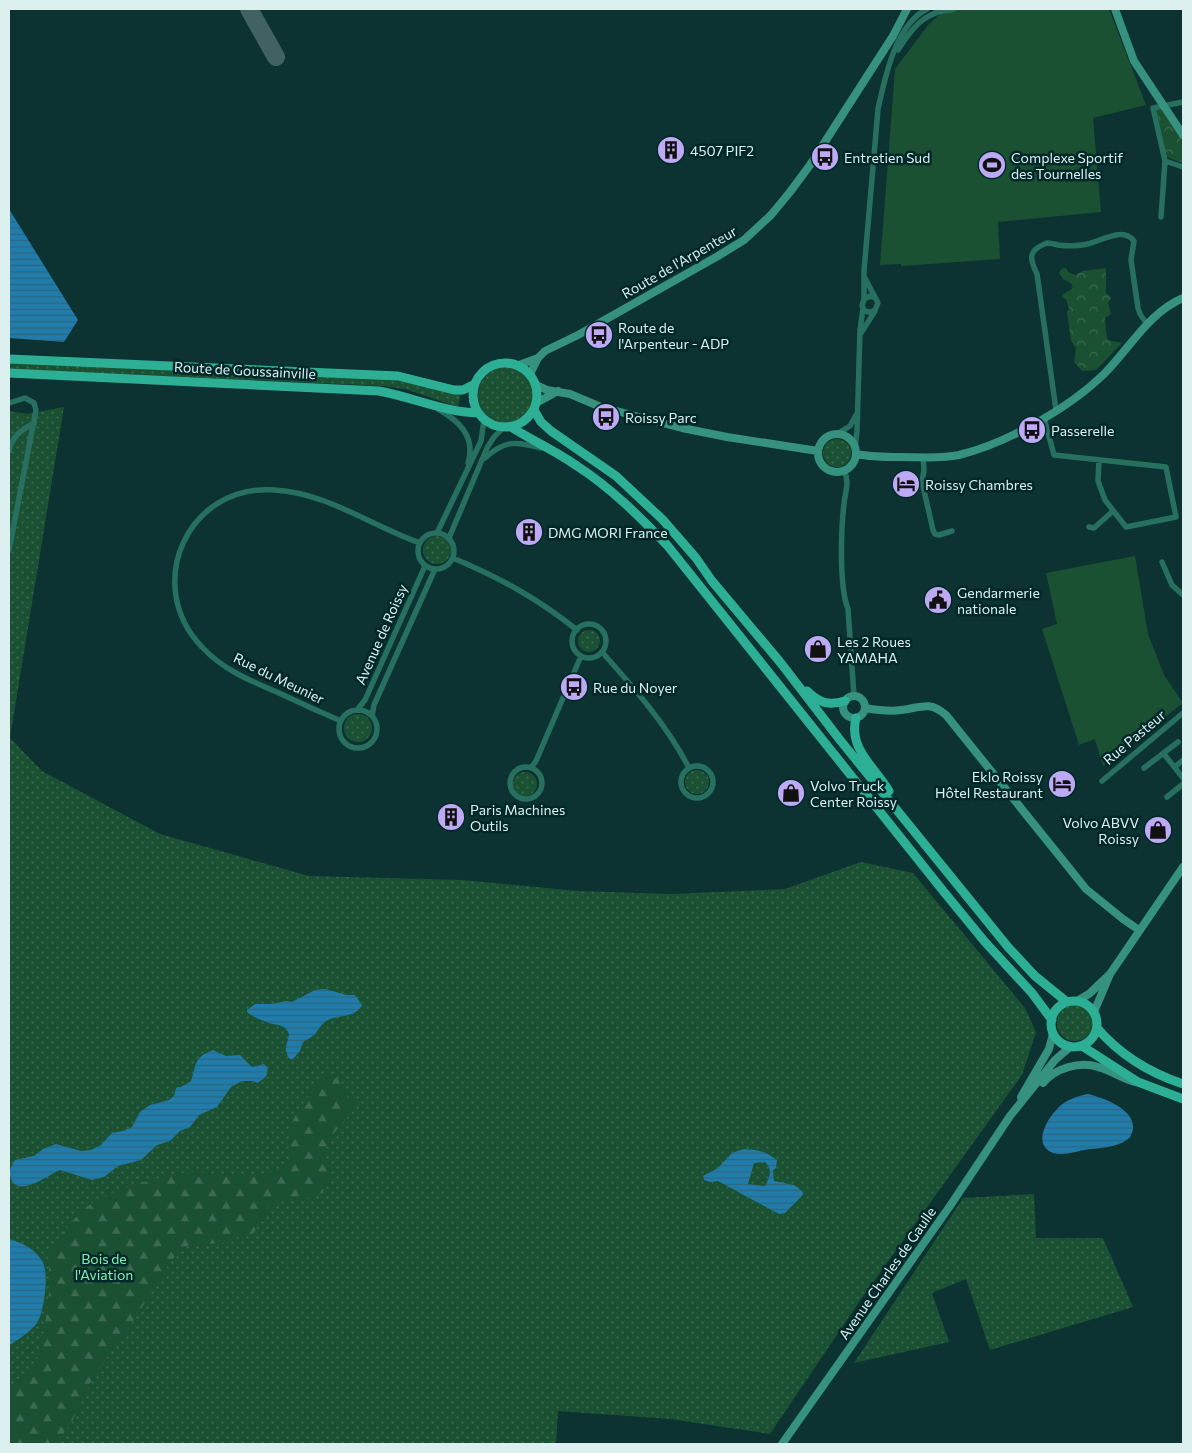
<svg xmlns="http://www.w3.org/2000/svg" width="1192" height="1453" font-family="Commissioner,sans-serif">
  <defs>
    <pattern id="grass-dots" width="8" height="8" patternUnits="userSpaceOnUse" patternTransform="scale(1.25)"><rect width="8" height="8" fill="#1a5133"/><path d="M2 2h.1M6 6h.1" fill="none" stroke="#3b6a51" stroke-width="1.8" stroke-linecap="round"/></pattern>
    <pattern id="forest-firs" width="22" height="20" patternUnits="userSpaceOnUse" patternTransform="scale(1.25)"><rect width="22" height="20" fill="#1a5133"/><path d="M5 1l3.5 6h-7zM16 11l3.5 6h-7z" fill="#3b6a51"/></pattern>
    <pattern id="park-crowns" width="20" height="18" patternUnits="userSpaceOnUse" patternTransform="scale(1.25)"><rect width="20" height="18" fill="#1a5133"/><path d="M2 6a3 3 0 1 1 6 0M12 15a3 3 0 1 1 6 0" fill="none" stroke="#3b6a51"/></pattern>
    <pattern id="water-rules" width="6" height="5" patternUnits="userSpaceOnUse" patternTransform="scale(1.25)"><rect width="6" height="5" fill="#1f7cab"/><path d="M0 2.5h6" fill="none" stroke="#2f657e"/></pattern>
  </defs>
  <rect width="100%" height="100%" fill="#0c3232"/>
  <!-- grass -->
  <path fill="url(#grass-dots)" d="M9 362 390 379 461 394 458 407 405 389 384 386 9 369Z
    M478 395a28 28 0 1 1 56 0a28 28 0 1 1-56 0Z
    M64 407 10 738 42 771 160 834 309 876 463 880 577 891 672 894 785 889 861 862 913 873 1025 1008 1036 1032 1022 1075 861 1299 770 1434 670 1419 558 1411 556 1444H9V411L27 414Z
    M823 453a14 14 0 1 1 28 0a14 14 0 1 1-28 0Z
    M423 550a14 14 0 1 1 28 0a14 14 0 1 1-28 0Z
    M578 641a11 11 0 1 1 22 0a11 11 0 1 1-22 0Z
    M344 728a14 14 0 1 1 28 0a14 14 0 1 1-28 0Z
    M685 782a12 12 0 1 1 24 0a12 12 0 1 1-24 0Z
    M513 784a12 12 0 1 1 24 0a12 12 0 1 1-24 0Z
    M1057 1023a18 18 0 1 1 36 0a18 18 0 1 1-36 0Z
    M1034 1194 1036 1238H1103L1133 1307 990 1350 966 1279 932 1293 949 1342 854 1363 963 1198Z"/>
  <!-- forest -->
  <path fill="url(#forest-firs)" d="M327 1075 338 1079 346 1097 355 1101 357 1107C351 1113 328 1138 326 1146 322 1160 337 1173 327 1187 313 1206 287 1193 270 1206 261 1213 259 1226 252 1235L234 1238 222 1243 189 1245 180 1250 169 1264 136 1317 92 1379 71 1424 55 1444H9V1393L36 1360 44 1332 50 1286 48 1251C62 1235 75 1215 92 1203 108 1191 170 1173 190 1172 200 1171 211 1174 221 1175 242 1177 269 1175 288 1165 290 1154 288 1144 289 1133 294 1110 312 1092 327 1075Z"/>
  <!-- park -->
  <path fill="url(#park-crowns)" d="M1154 109H1161L1183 142V163L1166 157Z
    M1062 268H1066L1068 272 1075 275 1083 271 1106 268V293L1111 298 1108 303 1111 314 1105 318 1106 333 1108 340 1122 343 1096 370 1082 371 1074 362 1076 348 1071 341 1067 312 1069 309 1066 299 1063 298 1062 295 1073 288 1071 283 1063 279 1059 273Z"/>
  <!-- garden -->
  <path fill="#1a5133" d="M946 9H1109L1146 105 1093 118 1101 212 998 222 1000 259 901 266V264L880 265 895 69 929 24Z
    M1135 556 1148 634 1164 675 1183 703 1103 766 1095 739 1079 745 1042 629 1057 624 1046 573Z"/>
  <!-- water -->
  <path fill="url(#water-rules)" fill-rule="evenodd" d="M9 209 78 320 64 342 9 338Z
    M325 989 347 995H355L362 1005C356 1017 342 1015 330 1019 323 1022 320 1027 316 1033 313 1037 307 1039 303 1042L300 1051 293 1059H290C282 1050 288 1043 289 1034 284 1023 278 1026 269 1023 262 1020 252 1017 247 1012V1010L255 1004H271L286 1001 292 1002 315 990Z
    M213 1050 226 1056 240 1055 252 1067 264 1064 267 1067C269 1076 264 1079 257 1083L253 1081H242L231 1087 217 1107 199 1115 190 1127 180 1131 170 1141 157 1145 141 1160 118 1166 104 1177 92 1180 60 1170C48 1175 19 1198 11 1179 8 1172 11 1166 15 1160L34 1156 43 1149 56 1144 81 1151 91 1150 101 1145 112 1133 123 1131 132 1127 140 1112 150 1105 169 1100 174 1096 176 1088 181 1087 191 1081C197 1064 193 1058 213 1050Z
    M1088 1094C1104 1098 1135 1109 1133 1129 1132 1133 1131 1137 1128 1139 1117 1148 1097 1148 1084 1150 1075 1152 1062 1156 1053 1153 1031 1144 1048 1117 1060 1106 1068 1099 1078 1096 1088 1094Z
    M744 1149C757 1150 766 1151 777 1160L776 1168 773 1170 774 1181 794 1185 802 1191 803 1194 801 1197 785 1213 779 1214 718 1181 710 1182 704 1180 703 1176 718 1168 732 1153ZM765 1162C773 1170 770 1177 765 1186L748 1184 754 1163Z
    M9 1239C23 1243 36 1249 43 1263 49 1274 44 1313 37 1323 31 1331 17 1341 9 1345Z"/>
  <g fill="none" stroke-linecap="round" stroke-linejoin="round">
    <!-- taxiway -->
    <path stroke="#406262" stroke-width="18" d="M249 9 276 57"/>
    <!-- street -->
    <path stroke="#277060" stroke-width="5.5" d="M944 9 949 10 954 9
      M898 50C911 30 921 15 946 10
      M1183 102 1153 108 1165 161 1183 167
      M1161 217 1165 161
      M865 278 878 303 875 310C869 314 864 312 862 306L864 299 870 296 875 298
      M864 299V271L878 109C885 78 895 25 927 9
      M861 333 875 311
      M9 403 25 398 34 403 36 410 9 550
      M438 409C459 421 476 436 468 463
      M1056 410 1037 274C1029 258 1028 250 1047 243 1051 243 1054 244 1058 245 1065 246 1075 246 1082 245 1098 244 1121 225 1134 241L1131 260 1138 308 1140 314 1147 324
      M1044 418 1054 455 1166 467 1176 517 1126 527 1105 500 1098 481 1099 460
      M837 434 850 426 856 415
      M855 448 857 431 860 330 863 308
      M9 451C13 435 20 431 34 423
      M923 457 924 470 922 482 933 530 935 534 939 535 952 531
      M485 458C505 440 516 441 541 448
      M844 470C850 483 845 492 844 504 841 529 839 587 848 609L854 696
      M1089 527 1094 528 1113 511
      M418 551a18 18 0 1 1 36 0a18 18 0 1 1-36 0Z
      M437 533 481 441 484 420
      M449 538 487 448 494 437 503 428
      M453 558C500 578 537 598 577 630
      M1162 562 1172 585 1183 595
      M572 641a17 17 0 1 1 34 0a17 17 0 1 1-34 0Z
      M602 652C634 688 667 725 689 768
      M357 710 365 700 425 566
      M339 729a19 19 0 1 1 38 0a19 19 0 1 1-38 0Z
      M372 716 374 705 435 569
      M341 721C320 712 300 703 279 693 251 681 223 670 202 647 142 585 188 483 275 490 327 493 372 526 420 543
      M1164 754 1183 778
      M681 782a16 16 0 1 1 32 0a16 16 0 1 1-32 0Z
      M510 783a16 16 0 1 1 32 0a16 16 0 1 1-32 0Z
      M1175 767 1183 760
      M531 768 536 761 581 656
      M1144 768 1178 742
      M1102 781 1183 713
      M1167 797 1183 784"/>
    <!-- secondary -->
    <path stroke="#36927e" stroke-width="8" d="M1115 9 1134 61 1183 135
      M519 365 538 358
      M530 374 538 358 545 351 578 335 718 256 744 240 771 215 790 192 810 165 893 36 907 9
      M536 385 547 390 570 394 601 407 682 428 727 437 818 451
      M538 402 558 391
      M818 453a19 19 0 1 1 38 0a19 19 0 1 1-38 0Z
      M856 454C871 457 886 457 901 457 920 457 940 459 959 455 1007 443 1068 409 1104 374 1130 348 1148 313 1183 298
      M843 707a11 11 0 1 1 22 0a11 11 0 1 1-22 0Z
      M865 708C877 710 889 712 901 710 921 708 928 700 946 715L1086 889 1123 919 1139 930
      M1077 1001 1089 994 1109 975
      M1094 1012 1110 974 1183 867
      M1043 1083C1055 1068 1080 1061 1098 1067 1111 1070 1122 1079 1135 1082
      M1021 1097 1049 1049 1053 1034
      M782 1444 950 1206 1010 1116 1055 1060 1070 1047"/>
    <!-- primary -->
    <path stroke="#2daf95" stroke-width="9" d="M9 359 398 376 454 390H463L475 384
      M473 395a32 32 0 1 1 64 0a32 32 0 1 1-64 0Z
      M9 373 379 391C412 397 444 412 478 413
      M534 410 541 422 551 431 616 476 663 520 696 558 712 581 780 662 840 740 1008 947 1035 976 1067 1002
      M511 427C533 441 556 451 577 466 611 488 639 516 667 545L944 892 985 942 1032 993 1052 1020
      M807 691C819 703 829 706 845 701
      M856 718C848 749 875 767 889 791
      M1051 1024a23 23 0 1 1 46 0a23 23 0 1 1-46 0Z
      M1097 1028C1120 1055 1150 1073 1183 1084
      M1082 1046 1138 1082 1183 1099"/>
  </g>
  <!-- icons -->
  <defs>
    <symbol id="building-disc" viewBox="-11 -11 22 22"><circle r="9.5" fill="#bea9f5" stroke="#012828"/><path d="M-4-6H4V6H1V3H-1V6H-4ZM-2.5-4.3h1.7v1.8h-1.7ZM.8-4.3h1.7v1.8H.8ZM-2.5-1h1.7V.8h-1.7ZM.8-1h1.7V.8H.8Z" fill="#111"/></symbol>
    <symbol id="bus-disc" viewBox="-11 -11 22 22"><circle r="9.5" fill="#bea9f5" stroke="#012828"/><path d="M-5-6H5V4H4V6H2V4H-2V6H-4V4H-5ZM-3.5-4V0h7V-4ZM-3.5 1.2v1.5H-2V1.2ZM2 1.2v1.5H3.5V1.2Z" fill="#111"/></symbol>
    <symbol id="stadium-disc" viewBox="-11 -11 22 22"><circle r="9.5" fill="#bea9f5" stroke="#012828"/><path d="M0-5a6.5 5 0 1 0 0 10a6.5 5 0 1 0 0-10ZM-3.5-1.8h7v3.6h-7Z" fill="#111"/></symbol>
    <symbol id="hotel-disc" viewBox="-11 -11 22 22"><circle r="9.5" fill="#bea9f5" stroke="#012828"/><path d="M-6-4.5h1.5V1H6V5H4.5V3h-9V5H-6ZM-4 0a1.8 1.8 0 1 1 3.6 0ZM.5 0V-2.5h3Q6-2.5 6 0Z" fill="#111"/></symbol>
    <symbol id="civic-disc" viewBox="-11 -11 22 22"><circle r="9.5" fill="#bea9f5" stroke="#012828"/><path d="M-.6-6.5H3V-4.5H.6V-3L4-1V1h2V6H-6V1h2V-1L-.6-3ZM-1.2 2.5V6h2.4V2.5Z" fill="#111"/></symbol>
    <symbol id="shop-disc" viewBox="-11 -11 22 22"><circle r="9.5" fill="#bea9f5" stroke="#012828"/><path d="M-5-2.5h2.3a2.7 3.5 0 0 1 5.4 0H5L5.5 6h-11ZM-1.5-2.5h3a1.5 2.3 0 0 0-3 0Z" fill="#111"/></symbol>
  </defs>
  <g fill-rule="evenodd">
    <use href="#building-disc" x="655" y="134" width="32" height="32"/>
    <use href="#bus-disc" x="809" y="141" width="32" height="32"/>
    <use href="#stadium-disc" x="976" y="149" width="32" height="32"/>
    <use href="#bus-disc" x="583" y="319" width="32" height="32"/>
    <use href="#bus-disc" x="590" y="401" width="32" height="32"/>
    <use href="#bus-disc" x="1016" y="414" width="32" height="32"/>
    <use href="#hotel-disc" x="890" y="468" width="32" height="32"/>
    <use href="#building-disc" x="513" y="516" width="32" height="32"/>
    <use href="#civic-disc" x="922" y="584" width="32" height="32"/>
    <use href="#shop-disc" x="802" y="633" width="32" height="32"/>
    <use href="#bus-disc" x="558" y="671" width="32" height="32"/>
    <use href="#hotel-disc" x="1046" y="768" width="32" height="32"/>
    <use href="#shop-disc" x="775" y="777" width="32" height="32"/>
    <use href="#building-disc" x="435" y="801" width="32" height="32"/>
    <use href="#shop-disc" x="1142" y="814" width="32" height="32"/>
  </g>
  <g text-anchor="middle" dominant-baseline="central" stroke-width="5" stroke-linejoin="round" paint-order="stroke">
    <!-- poi labels -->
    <g font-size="14" fill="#dcf0f0" stroke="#012828" text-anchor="start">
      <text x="690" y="150">4507 PIF2</text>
      <text x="844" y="157">Entretien Sud</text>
      <text x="1011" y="157">Complexe Sportif<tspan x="1011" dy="16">des Tournelles</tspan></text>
      <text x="618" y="327">Route de<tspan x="618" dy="16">l'Arpenteur - ADP</tspan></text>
      <text x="625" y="417">Roissy Parc</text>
      <text x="1051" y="430">Passerelle</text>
      <text x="925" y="484">Roissy Chambres</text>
      <text x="548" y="532">DMG MORI France</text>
      <text x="957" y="592">Gendarmerie<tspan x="957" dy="16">nationale</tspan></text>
      <text x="837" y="641">Les 2 Roues<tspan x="837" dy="16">YAMAHA</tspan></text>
      <text x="593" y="687">Rue du Noyer</text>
      <text x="1043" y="776" text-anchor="end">Eklo Roissy<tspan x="1043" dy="16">Hôtel Restaurant</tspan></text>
      <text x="810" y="785">Volvo Truck<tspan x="810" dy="16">Center Roissy</tspan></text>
      <text x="470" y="809">Paris Machines<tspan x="470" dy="16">Outils</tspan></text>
      <text x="1139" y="822" text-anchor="end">Volvo ABVV<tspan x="1139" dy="16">Roissy</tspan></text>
    </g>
    <!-- street labels -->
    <g font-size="14" fill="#dcf0f0" stroke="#012828">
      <text transform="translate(679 262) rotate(-30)">Route de l'Arpenteur</text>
      <text transform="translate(245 370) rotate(3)">Route de Goussainville</text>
      <text transform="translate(381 634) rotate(-66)">Avenue de Roissy</text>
      <text transform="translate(279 678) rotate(26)">Rue du Meunier</text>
      <text transform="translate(1134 737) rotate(-40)">Rue Pasteur</text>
      <text transform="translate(887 1273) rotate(-55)">Avenue Charles de Gaulle</text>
    </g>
    <!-- park labels -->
    <g font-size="14" fill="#80f0ad" stroke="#012828">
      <text x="104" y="1258">Bois de<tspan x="104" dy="16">l'Aviation</tspan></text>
    </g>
  </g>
  <!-- border -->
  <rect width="1192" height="1453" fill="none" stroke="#dcf0f0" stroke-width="20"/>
</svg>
